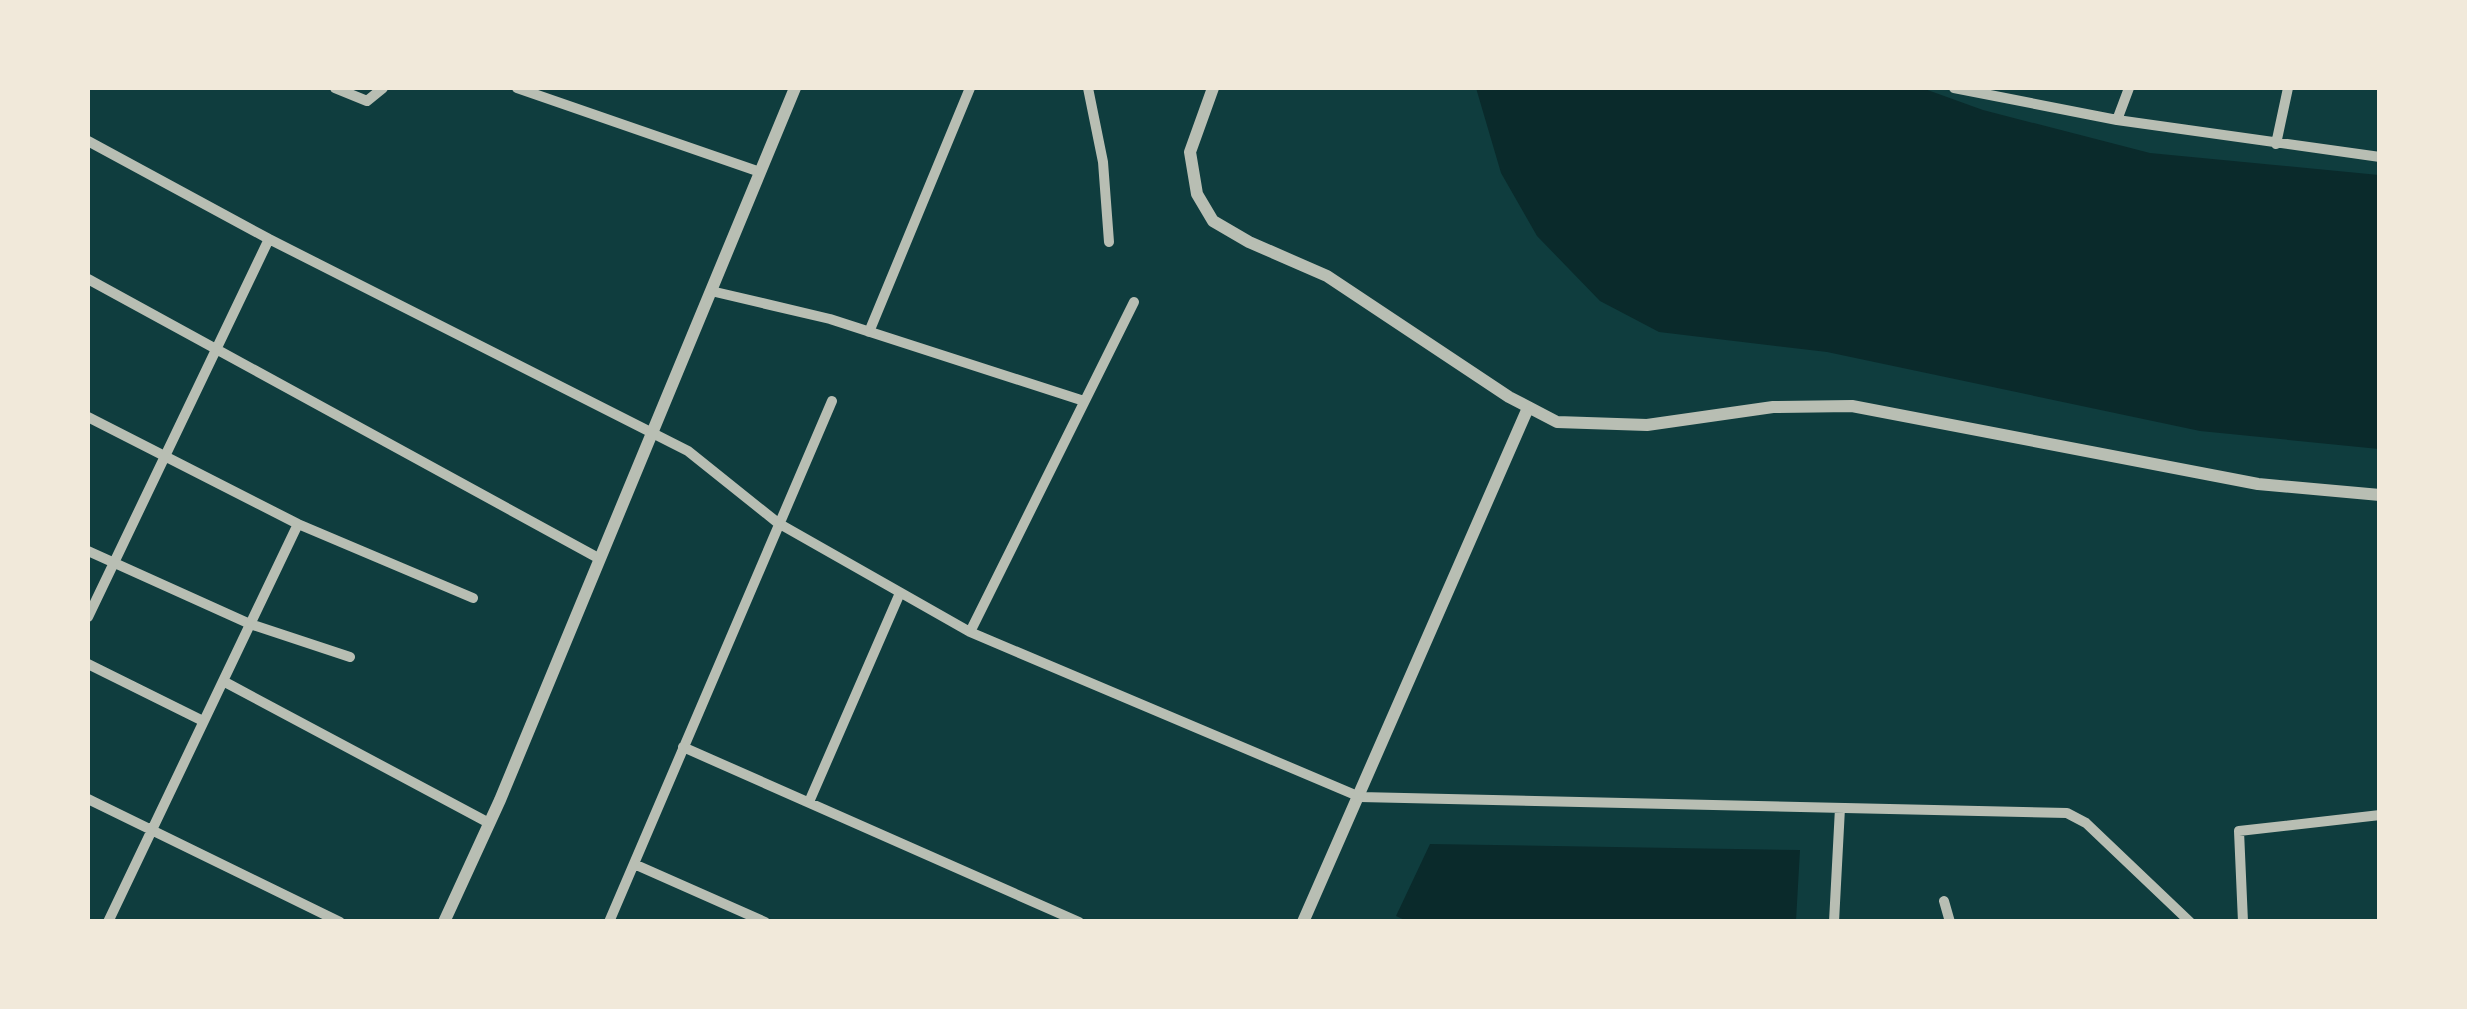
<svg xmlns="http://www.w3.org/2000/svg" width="2467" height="1009" font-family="Georgia,serif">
  <rect width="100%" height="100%" fill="#0f3d3e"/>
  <!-- water -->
  <path fill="#0a2a2b" d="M1476 88H1922L1983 110 2150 153 2379 175V449L2200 431 1827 352 1659 332 1600 301 1537 236 1501 173Z
    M1430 844 1800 850 1796 921H1407L1396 916Z"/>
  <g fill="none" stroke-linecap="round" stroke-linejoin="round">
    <!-- minor -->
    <path stroke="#b8beb3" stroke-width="10" d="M335 88 367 101 383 88
      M517 88 760 172
      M1088 88 1103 162 1109 242
      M1954 88 2117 120 2380 157
      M2117 120 2129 88
      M88 141 269 239 688 451 778 523 970 632
      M2276 144 2288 88
      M88 279 600 559
      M711 291 830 319 1084 401
      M1134 302 970 632 1360 797 2067 813 2086 823 2190 922
      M869 332 970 88
      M88 417 298 524 473 598
      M88 551 250 624 350 657
      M88 617 269 239
      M88 664 203 721
      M223 681 489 823
      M683 747 1079 922
      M88 799 340 922
      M809 802 900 593
      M634 864 765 922
      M1944 901 1950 922
      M108 922 298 524
      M609 922 832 401
      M1834 922 1840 808
      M2243 922 2239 831 2380 815"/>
    <!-- tertiary -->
    <path stroke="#b8beb3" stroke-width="12" d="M1213 88 1190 152 1197 194 1213 221 1249 242 1327 276 1509 397 1557 422 1647 425 1773 407 1852 406 2258 484 2380 495
      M444 922 500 800 795 88
      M1303 922 1528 408"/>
  </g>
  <!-- border -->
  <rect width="2467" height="1009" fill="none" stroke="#f1e9da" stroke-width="180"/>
</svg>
